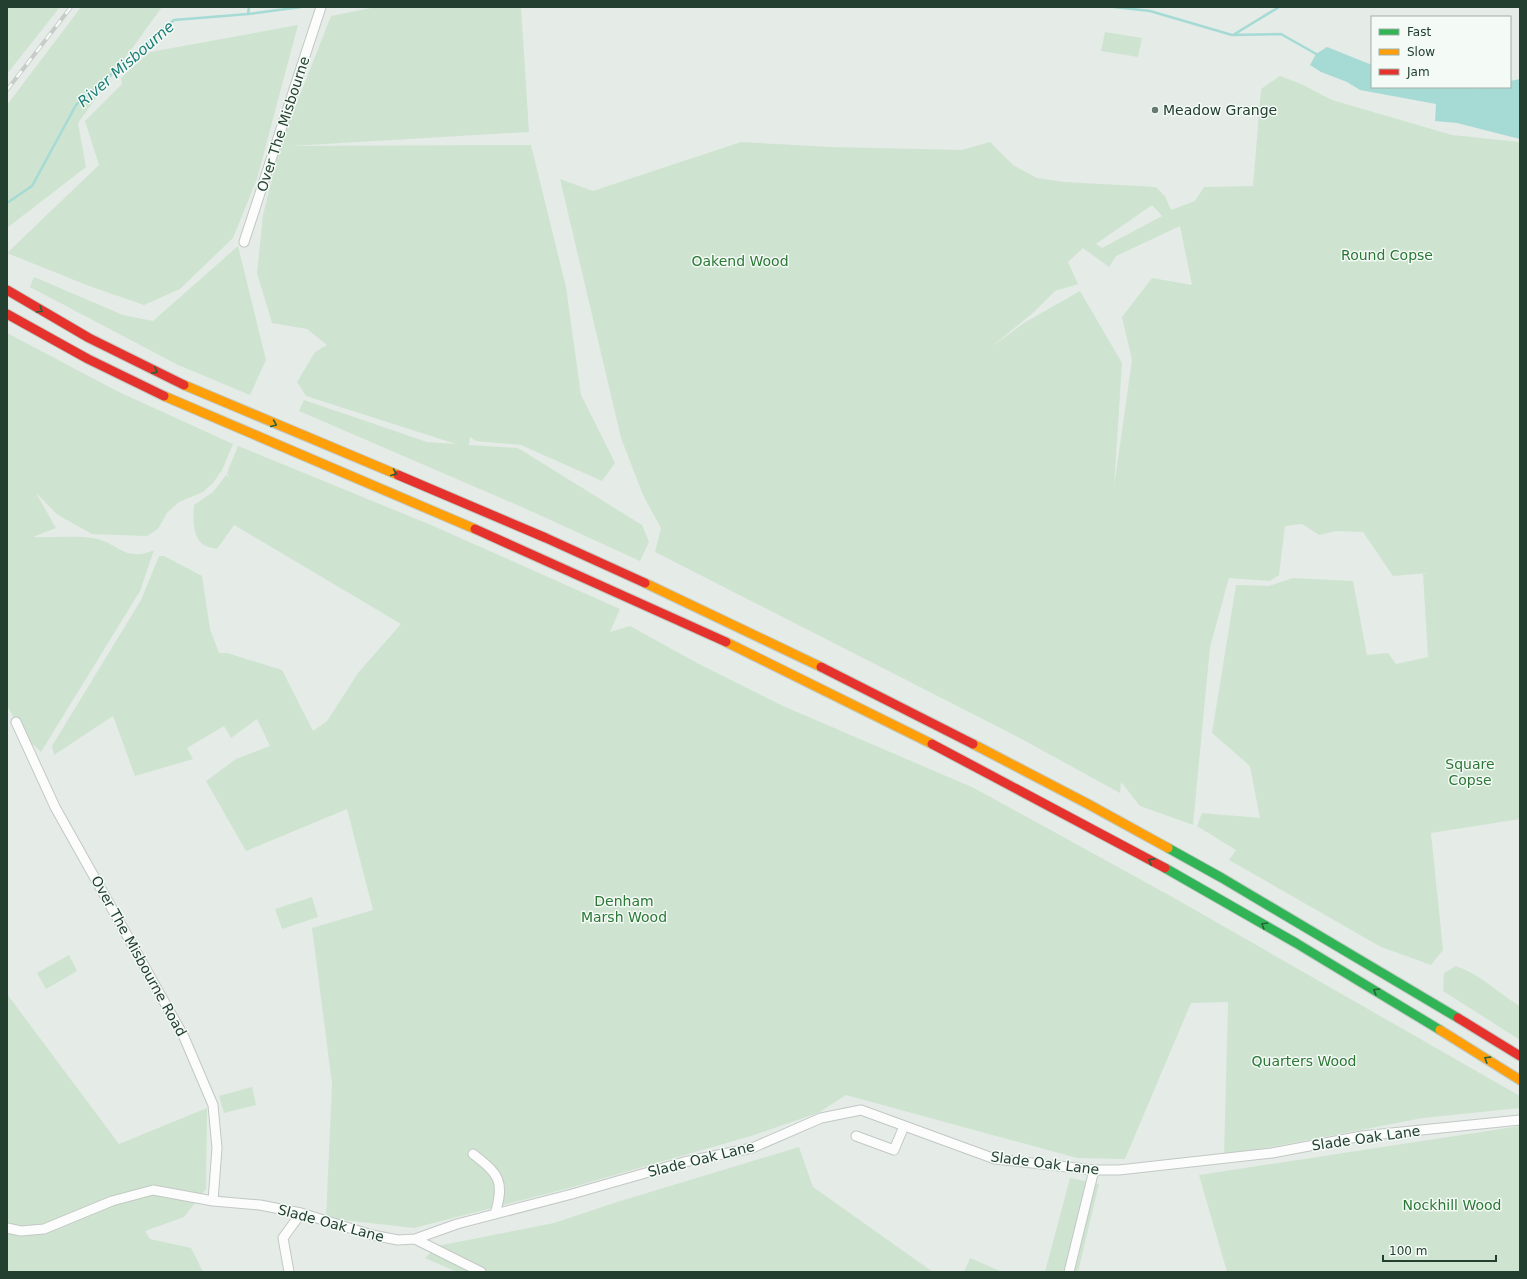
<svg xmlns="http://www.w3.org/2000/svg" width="1527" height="1279" font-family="'DejaVu Sans',sans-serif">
  <rect width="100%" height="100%" fill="#e5ebe7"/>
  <!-- green -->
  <path fill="#cee4d0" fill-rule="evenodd" d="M7 7H60L7 74Z
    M81 7H162L78 123 86 167 7 228V105Z
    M376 7H521L529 132 291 146 531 145 566 287 581 395 615 463 602 481 521 445 476 441 470 437 469 445 518 448 642 525 649 542 640 561 524 508 299 411 304 400 427 442 456 444 306 396 297 382 315 352 327 345 307 329 272 323 257 273 263 215 280 146 331 16Z
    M298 25 257 179 233 238 180 289 144 305 89 286 7 253 99 165 85 121 122 84 121 78 150 52Z
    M1105 32 1142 38 1138 57 1101 51Z
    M1280 76 1301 84 1332 100 1452 135 1520 142V819L1431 833 1443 950 1431 965 1381 947 1229 860 1236 850 1197 826 1202 813 1260 818 1250 766 1212 733 1236 585 1269 586 1293 578 1353 581 1367 655 1388 653 1396 664 1428 657 1423 574 1429 573 1393 576 1363 532 1336 531 1319 535 1302 524 1285 526 1279 575 1270 581 1229 578 1210 647 1193 825 1140 806 1121 782 1120 793 1016 736 655 552 661 528 643 495 621 438 560 179 593 191 741 142 832 147 962 150 990 142 1013 165 1037 178 1065 182 1156 187 1165 196 1171 210 1195 201 1204 187 1253 186 1261 89ZM1152 205 1162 216 1102 248 1096 244ZM1180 226 1192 285 1152 278 1122 317 1132 360 1114 487 1122 363 1080 291 1024 323 990 348 1034 312 1055 291 1078 284 1068 262 1083 248 1109 267 1116 256Z
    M238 246 266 360 250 395 178 365 30 287 34 277 123 315 153 321Z
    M7 333 119 392 233 444 222 470 213 483 203 492 179 502 167 513 158 529 147 536 92 534 58 515 36 493 56 528 33 537C52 538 73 535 93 538 118 542 124 563 154 550L140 591 41 752 23 735 7 705Z
    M238 446 431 525 620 609 610 632 630 626 697 663 783 706 974 788 1167 894 1520 1096V1108L1423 1118 1224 1156 1228 1002 1191 1003 1125 1159 1077 1158 846 1095 818 1113 751 1136 569 1188 414 1228 326 1218 332 1084 312 928 373 910 347 809 246 851 206 781 236 759 270 746 257 719 231 738 224 726 187 748 193 759 135 776 113 716 54 755 52 746 141 600 159 556H164L202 576 210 629 219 653H227L282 670 313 731 327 721 358 673 401 624 234 525 217 549C213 548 207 547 204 545 192 538 193 516 194 505L213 492 226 475 229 477 227 473Z
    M312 897 318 917 282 929 275 909Z
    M69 955 77 971 46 989 37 973Z
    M1456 966C1480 974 1498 993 1520 1006V1040L1443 991 1444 973Z
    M7 994 119 1144 207 1108 206 1189 184 1217 145 1231 150 1239 191 1248 203 1272H7Z
    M252 1087 256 1105 224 1113 219 1096Z
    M1520 1126V1272H1227L1199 1175Z
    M799 1147 813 1187 933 1272H457L425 1258 437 1246 554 1223 614 1203Z
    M1070 1178 1099 1184 1078 1272H1045Z
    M970 1258 1000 1271 999 1272H964Z"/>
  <!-- water -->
  <path fill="#a5dad5" d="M1327 47 1372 65V87H1462C1475 90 1496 87 1510 87V81L1520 79V139L1457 123 1435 121 1436 104 1360 90 1347 82 1321 72 1310 65 1316 54Z"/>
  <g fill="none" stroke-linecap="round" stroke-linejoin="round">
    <!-- stream -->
    <path stroke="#a5dad5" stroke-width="2.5" d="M1114 7 1150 11 1232 35 1281 34 1318 55
      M248 14 249 7
      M1233 35 1279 7
      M7 203 32 186 76 105 174 20 248 14 301 7"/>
    <defs>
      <path id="street" d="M244 242 321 7
        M16 722 55 807 184 1037 213 1105 217 1148 213 1201
        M856 1136 894 1150 904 1126
        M473 1154C499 1174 505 1181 495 1214
        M7 1228 21 1231 44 1229 112 1201 153 1190 213 1201 260 1205 301 1213 372 1235 398 1240 415 1239 457 1224 572 1194 684 1162 752 1148 821 1118 861 1110 995 1159 1094 1170H1119L1272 1153 1362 1136 1520 1120
        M415 1239 481 1272
        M289 1272 283 1238 301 1213
        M1069 1272 1094 1170"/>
      <path id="fast" d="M1168 848 1222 878 1458 1018
        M1165 868 1296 943 1440 1030"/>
      <path id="slow" d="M184 385 398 475
        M164 396 475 529
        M645 583 821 667
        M726 642 932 744
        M973 744 1088 804 1168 848
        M1440 1030 1520 1080"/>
      <path id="jam" d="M7 290 89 338 184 385
        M7 314 88 359 164 396
        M398 475 546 538 645 583
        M475 529 726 642
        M821 667 973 744
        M932 744 1165 868
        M1458 1018 1520 1056"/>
    </defs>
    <!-- street casing -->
    <use href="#street" stroke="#c2c8c4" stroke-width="11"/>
    <!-- fast casing -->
    <use href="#fast" stroke="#c1cac5" stroke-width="11"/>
    <!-- slow casing -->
    <use href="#slow" stroke="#c1cac5" stroke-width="11"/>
    <!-- jam casing -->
    <use href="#jam" stroke="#c1cac5" stroke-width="11"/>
    <!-- street -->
    <use href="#street" stroke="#fbfcfb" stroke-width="9"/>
    <!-- fast -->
    <use href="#fast" stroke="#30b455" stroke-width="9"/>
    <!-- slow -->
    <use href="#slow" stroke="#ff9f0a" stroke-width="9"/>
    <!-- jam -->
    <use href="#jam" stroke="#e5322d" stroke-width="9"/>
    <defs>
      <path id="rail" d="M7 90 71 7"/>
    </defs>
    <!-- rail casing -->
    <use href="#rail" stroke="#c7ccc9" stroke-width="4"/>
    <!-- rail -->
    <use href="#rail" stroke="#f4faf5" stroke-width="2.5" stroke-dasharray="8" stroke-linecap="butt"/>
  </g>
  <!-- one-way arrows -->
  <defs><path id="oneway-chevron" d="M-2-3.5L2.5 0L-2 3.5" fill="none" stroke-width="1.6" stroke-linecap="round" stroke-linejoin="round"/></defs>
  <g stroke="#26623b">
    <use href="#oneway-chevron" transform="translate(40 310) rotate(31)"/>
    <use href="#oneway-chevron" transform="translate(155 371) rotate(27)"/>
    <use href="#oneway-chevron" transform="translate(274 424) rotate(23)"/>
    <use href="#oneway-chevron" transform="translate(394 473) rotate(23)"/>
    <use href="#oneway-chevron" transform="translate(1151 861) rotate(-151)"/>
    <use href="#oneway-chevron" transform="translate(1264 925) rotate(-149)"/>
    <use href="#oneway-chevron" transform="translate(1376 991) rotate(-149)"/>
    <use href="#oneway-chevron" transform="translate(1487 1059) rotate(-148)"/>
  </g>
  <!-- markers -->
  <circle fill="#667b70" stroke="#f4faf5" stroke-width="1.5" cx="1155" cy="110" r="4"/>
  <g text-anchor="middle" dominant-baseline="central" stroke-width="3" stroke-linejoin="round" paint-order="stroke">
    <!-- poi labels -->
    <g font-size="14" fill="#223f30" stroke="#f4faf5" text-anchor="start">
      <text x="1163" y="110">Meadow Grange</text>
    </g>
    <!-- street labels -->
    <g font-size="14" fill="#223f30" stroke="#f4faf5">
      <text transform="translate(283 124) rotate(-72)">Over The Misbourne</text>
      <text transform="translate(139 956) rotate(61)">Over The Misbourne Road</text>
      <text transform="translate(1366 1138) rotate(-8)">Slade Oak Lane</text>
      <text transform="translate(701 1159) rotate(-14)">Slade Oak Lane</text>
      <text transform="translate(1045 1163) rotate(7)">Slade Oak Lane</text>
      <text transform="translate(331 1223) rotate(15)">Slade Oak Lane</text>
    </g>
    <!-- park labels -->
    <g font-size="14" fill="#2b7736" stroke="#f4faf5">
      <text x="1387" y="255">Round Copse</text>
      <text x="740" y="261">Oakend Wood</text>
      <text x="1470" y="764">Square<tspan x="1470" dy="16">Copse</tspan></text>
      <text x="624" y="901">Denham<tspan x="624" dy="16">Marsh Wood</tspan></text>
      <text x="1304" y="1061">Quarters Wood</text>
      <text x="1452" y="1205">Nockhill Wood</text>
    </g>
    <!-- water labels -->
    <g font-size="15" font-style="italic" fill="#1a7d76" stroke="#f4faf5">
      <text transform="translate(126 64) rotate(-41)">River Misbourne</text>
    </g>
  </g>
  <!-- border -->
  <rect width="1527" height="1279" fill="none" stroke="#223f30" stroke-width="16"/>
  <!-- legend -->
  <rect x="1371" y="16" width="140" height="72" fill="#f4faf5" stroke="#a0afa6"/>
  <rect x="1379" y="29" width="20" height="6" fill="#30b455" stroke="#a0afa6"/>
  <text x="1407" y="36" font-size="12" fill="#223f30">Fast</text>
  <rect x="1379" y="49" width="20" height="6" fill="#ff9f0a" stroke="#a0afa6"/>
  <text x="1407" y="56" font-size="12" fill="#223f30">Slow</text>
  <rect x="1379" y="69" width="20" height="6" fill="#e5322d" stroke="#a0afa6"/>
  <text x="1407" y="76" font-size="12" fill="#223f30">Jam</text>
  <!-- scale -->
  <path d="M1383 1255v6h113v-6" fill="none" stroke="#223f30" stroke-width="2"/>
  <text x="1389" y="1255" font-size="12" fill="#223f30" stroke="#f4faf5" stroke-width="3" paint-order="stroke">100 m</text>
</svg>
